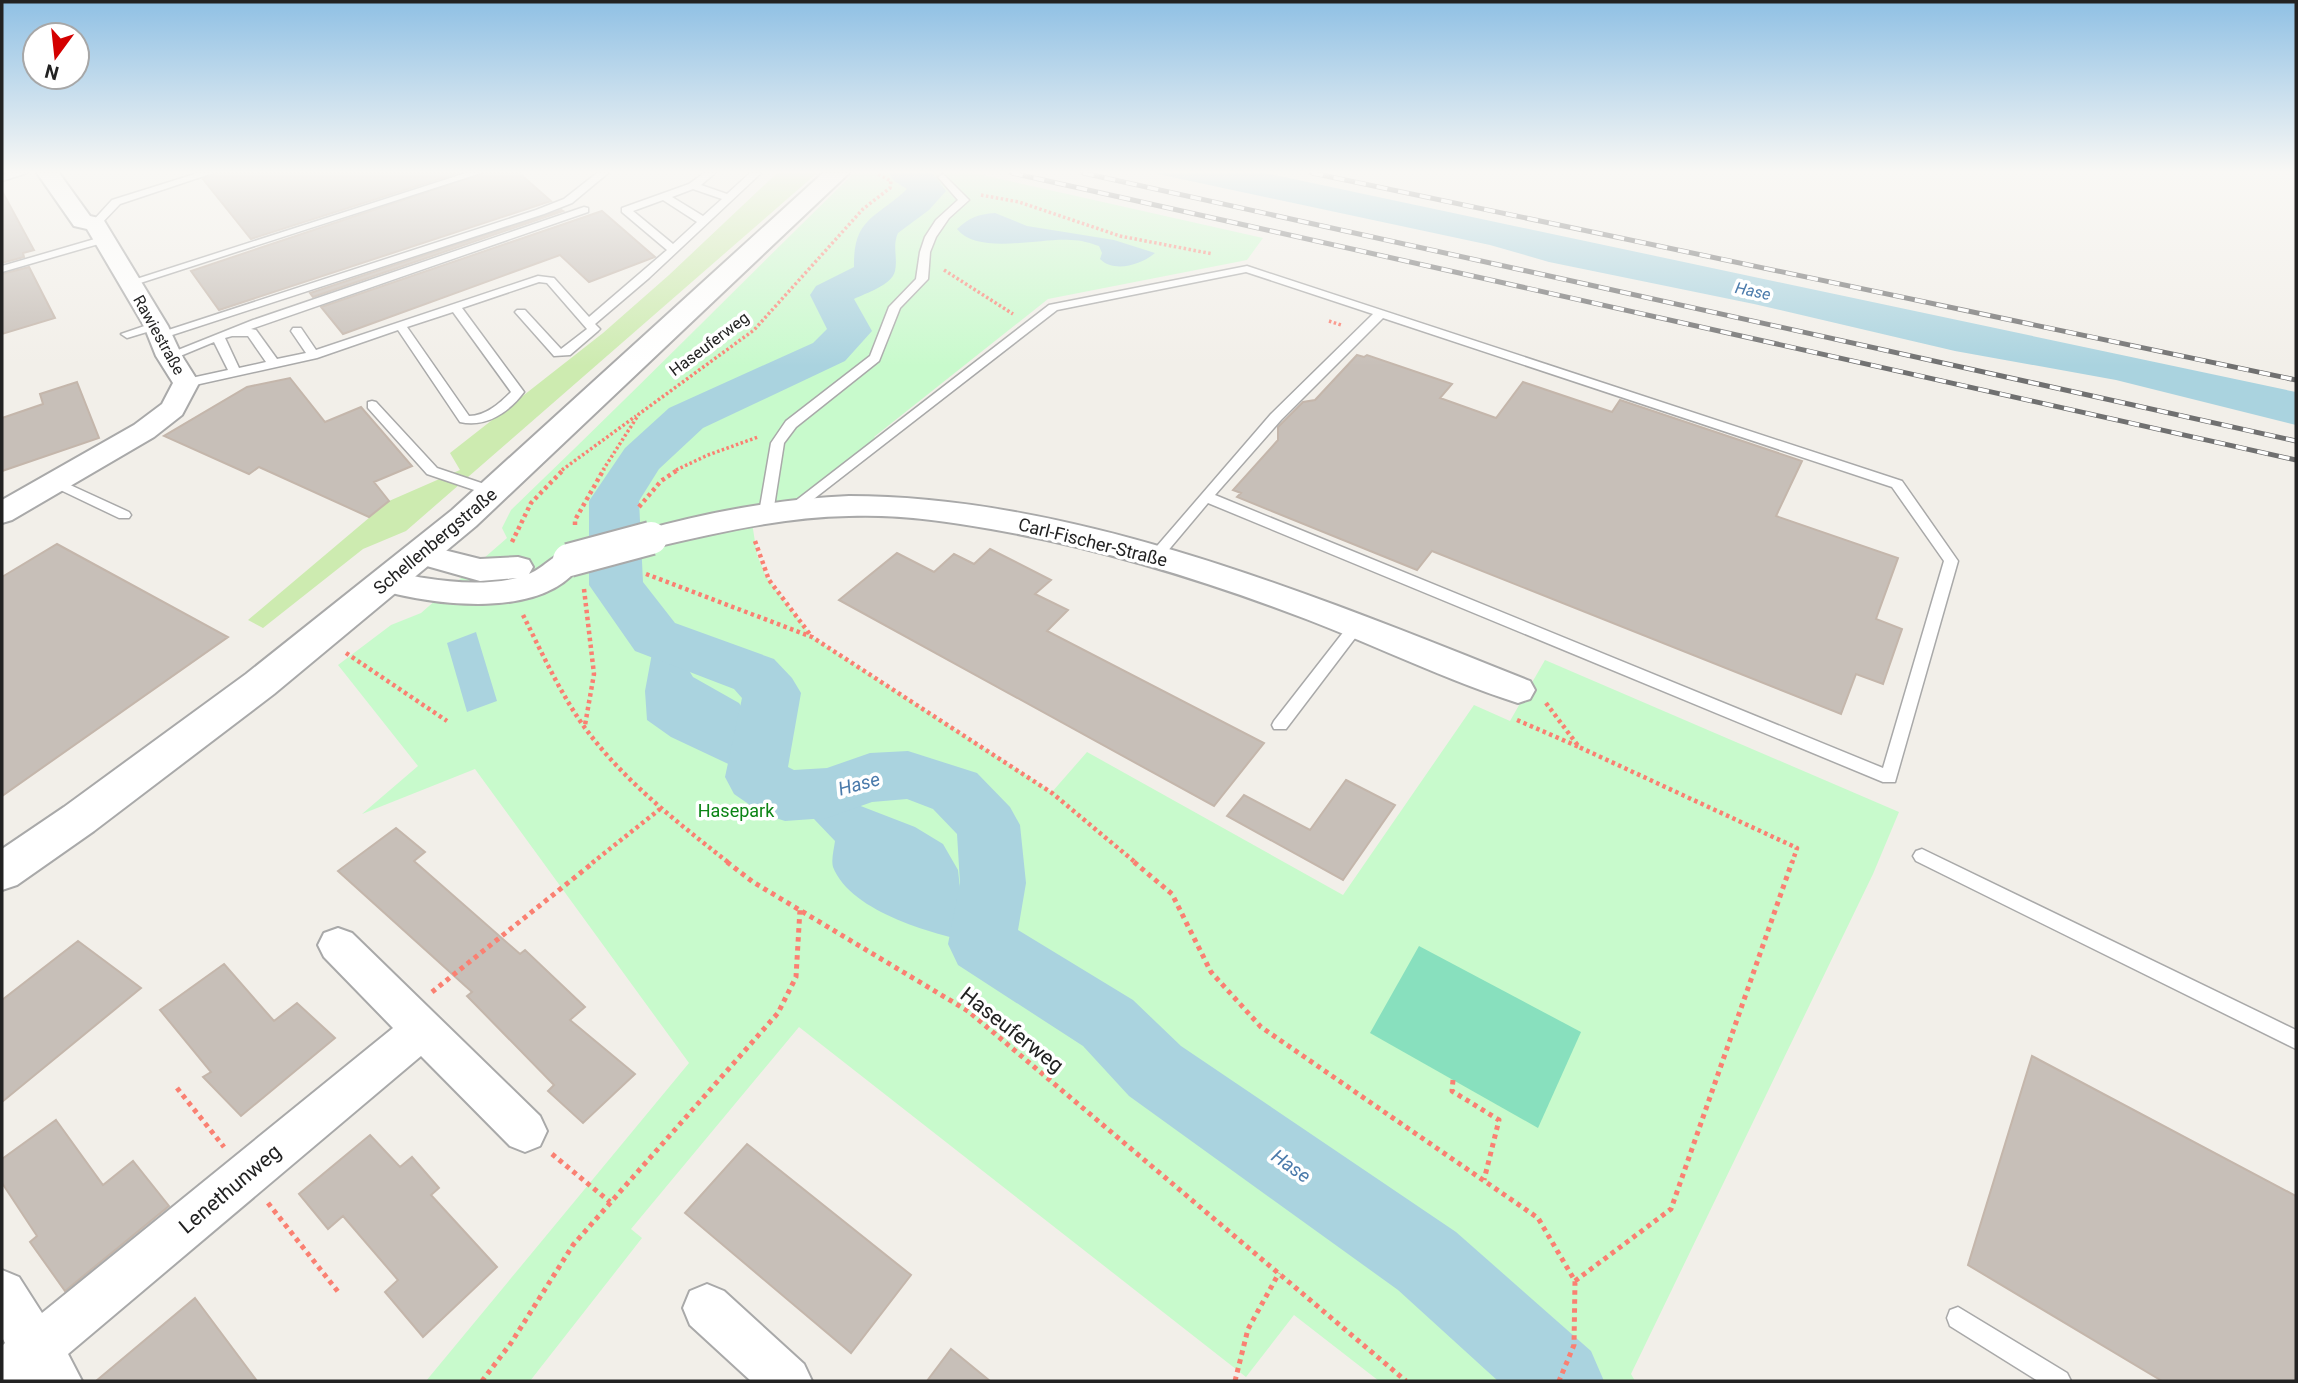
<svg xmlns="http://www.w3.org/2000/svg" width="2298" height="1383" font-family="Roboto,sans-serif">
  <rect width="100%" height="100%" fill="#f2efe9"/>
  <!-- grass -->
  <path fill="#cdebb0" d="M777 173H817L406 531 363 549 263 628 248 620 389 501 460 470 450 453 603 333 669 275Z"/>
  <!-- park -->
  <path fill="#c8facc" d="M854 173H974L1263 238 1247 260 1048 299 874 437 882 442 792 509 751 516 757 555 766 577 812 637 1052 792 1087 752 1343 895 1474 705 1510 721 1545 660 1899 812 1873 874 1631 1374 1635 1381H1379L1294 1315 1246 1377 799 1027 631 1229 642 1238 530 1381H426L689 1063 475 769 362 814 418 766 338 665 391 625 421 613 507 538 502 528 511 510C627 399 739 285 854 173Z"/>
  <!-- pitch -->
  <path fill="#88e0be" d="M1419 946 1581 1032 1538 1128 1370 1033Z"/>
  <!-- water -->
  <path fill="#aad3df" d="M1153 173H1265L2296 392V425L2116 380 1955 351 1754 304 1549 262 1490 245Z
    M995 213 1027 226 1114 240 1155 253C1141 265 1114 273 1100 259L1102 253 1099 246C1090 243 1081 240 1071 240 1042 237 978 256 957 229 969 218 978 214 995 213Z
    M476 632 497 701 467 712 447 643Z
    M655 637 683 647 682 659 693 677 739 703 750 720 762 747 756 777 671 737 647 720 645 691Z
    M827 793 915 827 943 844 958 870 961 898 987 917 982 944C938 936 851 913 833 867 831 860 834 849 835 841L814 819 785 796Z"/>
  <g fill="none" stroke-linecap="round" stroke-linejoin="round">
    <!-- river -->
    <path fill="#aad3df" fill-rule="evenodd" d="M889 173H933L946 191 929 210 898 233C892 246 898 258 895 271 892 285 866 293 854 299L872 331 845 361 703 428 659 469 639 501 643 582 675 623 774 659 792 678 801 693 788 767 794 770 827 768 870 753 908 751 977 773 1010 807 1020 825 1026 883 1018 930 1133 1000 1181 1046 1456 1232 1591 1351 1604 1381H1498L1398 1290 1129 1096 1083 1046 958 965 948 944 960 883 957 834 933 809 907 799 872 802 827 818 785 821 763 814 734 794 725 777 742 698 734 689 635 651 589 585V501L625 448 669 408 813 343 827 329 810 295 816 286 854 267C853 217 877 218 907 189L894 181Z"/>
  </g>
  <!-- building -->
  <path fill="#c7bfb8" stroke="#c4b6ab" stroke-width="2" d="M216 173H458L251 239 203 179Z
    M484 173H519L551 201 219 310 191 271Z
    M2 191 34 250 23 253 24 257 2 263Z
    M561 210 563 211 313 297 310 293Z
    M602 211 655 257 589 282 560 255 343 334 321 307Z
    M29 267 55 318 2 334V274Z
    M1357 355 1364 357 1367 355 1452 384 1440 398 1496 418 1523 382 1612 412 1620 400 1802 461 1776 516 1898 558 1876 619 1902 629 1883 684 1856 674 1841 714 1432 551 1417 570 1237 497 1241 493 1233 490 1278 440V427L1303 402 1315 400Z
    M290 378 325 422 361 407 412 466 374 482 389 501 369 517 259 467 249 474 164 436 247 387Z
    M77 382 99 438 2 471V418L43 404 40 394Z
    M57 544 228 637 2 796V577Z
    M990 549 1051 580 1035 594 1068 610 1047 631 1264 743 1214 806 839 600 897 553 934 572 954 554 974 564Z
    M1346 780 1395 805 1343 880 1227 816 1244 795 1310 830Z
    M396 828 425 852 414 861 520 954 525 950 585 1007 570 1020 635 1074 583 1123 548 1091 554 1085 467 996 472 992 338 871Z
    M78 941 141 988 2 1102V1000Z
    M224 964 274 1021 297 1003 335 1038 241 1116 203 1077 211 1072 160 1010Z
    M2032 1056 2296 1196V1381H2162L1968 1265Z
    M56 1120 103 1185 133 1161 169 1206 65 1291 30 1242 37 1236 2 1183V1159Z
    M370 1135 400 1167 412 1157 439 1188 431 1195 497 1267 423 1337 385 1292 398 1280 343 1216 328 1229 299 1194Z
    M747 1144 911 1275 851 1353 685 1213Z
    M195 1298 257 1381H96Z
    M951 1349 990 1381H927Z"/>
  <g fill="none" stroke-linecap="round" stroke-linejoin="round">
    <defs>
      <path id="service" d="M10 173H27L2 181V175Z
        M198 173H213L120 204 99 226 90 224 112 200Z
        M466 173H481L134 285 124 283Z
        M597 173H608L572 203 544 214 163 338H155L153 335 536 210 564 199Z
        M704 173H715L701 185 727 194 750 173H761L649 278 595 324 600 329 598 331 570 355 554 356 515 312 517 310H525L561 349 587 329 547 283 539 282 462 308 524 392C509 412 486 428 460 422L398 330 317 358 186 387 180 383 182 380 228 370 214 342 173 359 169 360 163 356 253 320 584 207 588 208V212L251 329 256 330 277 359 306 353 291 331 293 328H301L316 350 538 276 554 278 589 317 667 250 622 212V208L689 184ZM693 189 722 199 703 216 672 197ZM663 200 697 222 673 244 633 211ZM453 312 511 392C500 403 486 416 469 416L407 327ZM232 336H248L266 362 239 368 225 338Z
        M943 174 969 200 949 218 936 237 930 252 928 279 900 308 879 361 796 427 784 443 773 513 766 518 761 516 759 513 771 443 786 421 870 356 889 307 916 279 920 252 925 237 936 220 958 200 938 177Z
        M105 236 110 239 109 241 2 272V266Z
        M1247 266 1902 481 1958 561 1895 782H1883L1208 503 1161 559H1151L1149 556 1151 553 1271 414 1373 314 1246 272 1057 310 797 512H787L785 509 1049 305ZM1383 318 1892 487 1944 561 1883 768 1215 495 1281 420Z
        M156 322 160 324V328L127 338 121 334Z
        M372 401 376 402 437 468 499 489 501 492 499 495H489L427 474 368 408V402Z
        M55 478 129 512 131 515 129 518H119L50 485 48 482 50 479Z
        M1357 620 1365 625 1362 629 1286 729H1274L1272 725 1274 721 1352 621Z
        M1922 849 2296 1030V1049L1916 861 1913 856 1916 851Z
        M1958 1307 2067 1373 2071 1381H2038L1950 1326 1947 1318 1950 1310Z"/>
      <path id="minor" d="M37 173H59L90 216 103 219 168 326 182 356 199 383 182 415 154 437 12 520 2 523V500L134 425 162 404 173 383 156 356 144 326 87 229 74 226Z
        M849 496C1078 496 1320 598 1530 681L1535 690 1530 699 1518 703C1446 680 1377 646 1306 619 1204 580 1100 548 991 529 945 521 897 514 849 516 782 517 716 533 651 548L641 545 636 538 641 531C708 512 779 499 849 496Z
        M420 544 480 559 518 557 529 560 533 567 529 574C549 566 557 546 580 553L584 560C547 622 434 605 376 589L372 581 376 573C392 569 408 576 424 578 455 583 487 585 517 578L480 581 409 561 405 554 409 547Z
        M338 928 352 933 540 1116 547 1131 540 1146 525 1152 510 1146 421 1056 68 1354 82 1381H2V1346L5 1343 2 1337V1270L19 1277 42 1313 393 1028 324 957 318 945 324 933Z
        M707 1284 724 1291 804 1364 812 1381H751L690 1325 683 1308 690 1291Z"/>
      <path id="tertiary" d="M823 173H849L476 526 274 694 94 831 17 885 2 890V849L64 807 246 674 452 510Z"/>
    </defs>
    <!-- service casing -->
    <use href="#service" stroke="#a9a9a9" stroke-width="3"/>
    <!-- minor casing -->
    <use href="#minor" stroke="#a9a9a9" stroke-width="4"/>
    <!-- tertiary casing -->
    <use href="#tertiary" stroke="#a9a9a9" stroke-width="4"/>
    <!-- path-far2 -->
    <path stroke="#fa8072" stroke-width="3.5" stroke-dasharray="2.5 2.5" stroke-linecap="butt" d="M981 195 1019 202 1120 236 1213 254
      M944 270 1013 314
      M1329 321 1341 325
      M562 470 636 416
      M603 470 639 414 754 330 863 209 890 188 891 181 876 173
      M676 470 708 455 758 437"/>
    <!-- path-far1 -->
    <path stroke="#fa8072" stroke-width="4.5" stroke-dasharray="3.5 3.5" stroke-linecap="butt" d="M639 507 661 481 679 469
      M575 525V520L604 469
      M755 541 769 580 812 637
      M512 542 531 503 564 469
      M646 574 812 637 1052 793 1136 863
      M584 589 594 674 585 725
      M523 615C542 653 560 693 585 728 625 782 677 822 729 863
      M346 653 447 721
      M1546 703 1579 747 1797 848 1792 863
      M1517 720 1579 747
      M592 863 660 809"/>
    <!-- path -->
    <path stroke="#fa8072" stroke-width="5" stroke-dasharray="4.5 4.5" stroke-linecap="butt" d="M727 862 753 882 968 1011 1406 1381
      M1134 862 1172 894 1211 972 1261 1027 1538 1218 1575 1281 1574 1345 1559 1381
      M432 992 594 862
      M1453 1080 1452 1091 1499 1120 1484 1180
      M177 1088 224 1147
      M552 1154 610 1202
      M268 1203 339 1293
      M1575 1281 1671 1209 1792 862
      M482 1381 511 1343 573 1245 778 1013 796 977 800 909
      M1235 1381 1248 1329 1279 1273"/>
    <!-- service -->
    <use href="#service" fill="#fff" fill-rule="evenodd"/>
    <!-- minor -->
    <use href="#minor" fill="#fff" fill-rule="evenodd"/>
    <!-- tertiary -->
    <use href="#tertiary" fill="#fff" fill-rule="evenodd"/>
    <defs>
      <path id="rail" d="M1012 173 2296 460
        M1083 173 2296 441
        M1312 173 2296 380"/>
    </defs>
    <!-- rail casing -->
    <use href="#rail" stroke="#707070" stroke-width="5"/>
    <!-- rail -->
    <use href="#rail" stroke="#fff" stroke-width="3.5" stroke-dasharray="11" stroke-linecap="butt"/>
    <defs>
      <path id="minor-bridge" d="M569 560 651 538"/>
    </defs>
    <!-- minor-bridge casing -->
    <use href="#minor-bridge" stroke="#a9a9a9" stroke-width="36" stroke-linecap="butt"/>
    <!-- minor-bridge -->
    <use href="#minor-bridge" stroke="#fff" stroke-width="32"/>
  </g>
  <!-- sky -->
  <linearGradient id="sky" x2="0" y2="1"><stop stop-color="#8fc0e4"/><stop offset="0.47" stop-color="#f9f8f5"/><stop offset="1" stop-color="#f9f8f5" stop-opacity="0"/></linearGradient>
  <rect width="2298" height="366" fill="url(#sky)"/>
  <g text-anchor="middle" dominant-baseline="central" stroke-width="7" stroke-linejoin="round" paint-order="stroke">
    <!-- far-water labels -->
    <g font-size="16" font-style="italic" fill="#4a7aab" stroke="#fff">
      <text transform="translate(1753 291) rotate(12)">Hase</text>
    </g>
    <!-- far-street labels -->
    <g font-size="16" fill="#222" stroke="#fff">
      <text transform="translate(159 335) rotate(61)">Rawiestraße</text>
      <text transform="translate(709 344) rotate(-37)">Haseuferweg</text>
    </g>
    <!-- street labels -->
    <g font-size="18" fill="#222" stroke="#fff">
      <text transform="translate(435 541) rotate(-40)">Schellenbergstraße</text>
      <text transform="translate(1093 542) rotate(14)">Carl-Fischer-Straße</text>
    </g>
    <!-- park labels -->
    <g font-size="18" fill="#0c8416" stroke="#fff">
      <text x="736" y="810">Hasepark</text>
    </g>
    <!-- water labels -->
    <g font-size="19" font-style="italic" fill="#4a7aab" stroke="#fff">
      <text transform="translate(859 784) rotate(-15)">Hase</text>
      <text transform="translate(1291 1166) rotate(35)">Hase</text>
    </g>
    <!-- near-street labels -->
    <g font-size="21" fill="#222" stroke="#fff">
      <text transform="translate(1012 1030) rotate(38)">Haseuferweg</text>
      <text transform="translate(230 1189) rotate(-40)">Lenethunweg</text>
    </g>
  </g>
  <!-- border -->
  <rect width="2298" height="1383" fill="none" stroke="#222222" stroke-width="7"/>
  <!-- north arrow -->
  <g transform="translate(56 56) rotate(195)"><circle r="33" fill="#ffffff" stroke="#a7a7a7" stroke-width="2"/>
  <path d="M0-5L12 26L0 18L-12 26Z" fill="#d40000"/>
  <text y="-10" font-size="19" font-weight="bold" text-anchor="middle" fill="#222222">N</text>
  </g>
</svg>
